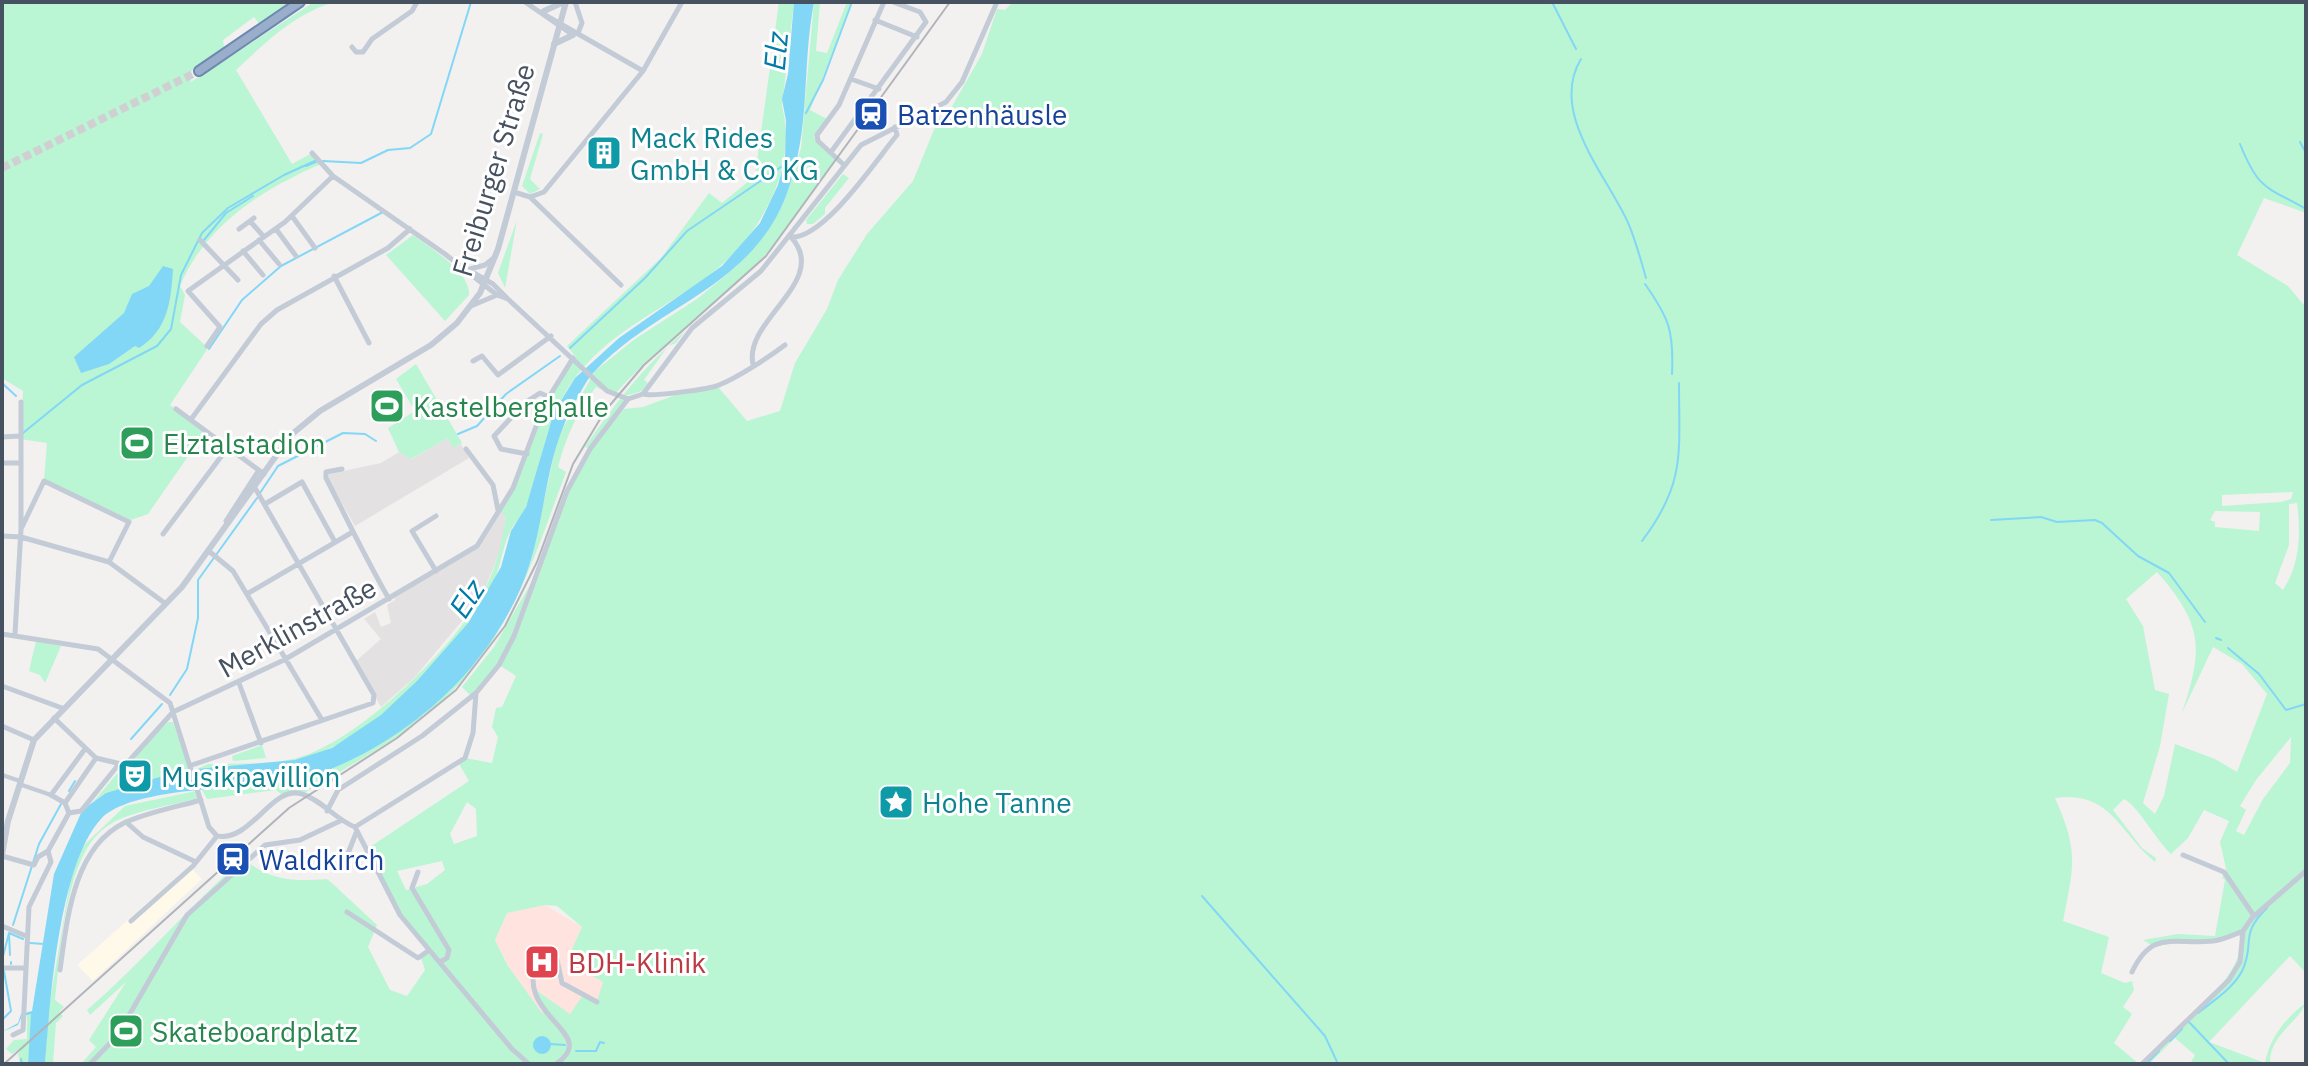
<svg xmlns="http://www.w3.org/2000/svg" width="2308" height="1066" font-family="'IBM Plex Sans',sans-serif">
  <rect width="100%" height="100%" fill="#f3f0f0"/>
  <!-- commercial -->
  <path fill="#fef9e9" d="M189 866 202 879 93 981 77 965Z"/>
  <!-- education -->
  <path fill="#e4e1e2" d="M448 438 453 447 461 444 469 458 355 526 328 479 329 474 381 463 399 452 412 459Z
    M499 511 506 514 502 546 481 598 415 677 381 707 355 662 381 639 364 619 375 612 381 627 391 623 387 605 395 600 394 597 477 546Z"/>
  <!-- medical -->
  <path fill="#fee3df" d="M545 905 582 927 572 949 586 972 603 982 597 1002 570 1014 542 1013 508 966 495 940 507 913Z"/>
  <!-- green -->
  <path fill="#baf5d4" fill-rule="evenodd" d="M2 2H288L261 26 254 17 223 40 224 47 190 72 191 82 314 2H335C295 13 265 43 236 70L292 164 314 152 323 163C263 189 206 224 180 286L185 295 180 322 208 348 170 405 207 429 148 514 131 520 44 481 47 443 20 439 23 391 2 378Z
    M779 2H794L782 106C790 138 785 170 771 199 726 296 635 302 577 375 545 416 543 463 525 509 522 518 516 521 512 528 501 547 501 572 489 591 453 653 380 732 310 757 276 769 233 767 197 769L208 764C239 763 277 766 306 755 363 735 453 649 481 596 496 570 502 544 506 515L499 511C520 476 548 378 576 357L567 346 661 258 709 193 722 203 755 176Z
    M814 2H820L816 51 827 53 847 2H852L810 110 827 119 814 136 816 142 835 160C812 192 791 226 765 255 718 306 660 343 614 395L596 387C578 409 565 440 558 467L566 472C535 555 510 639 442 701 402 739 351 764 304 793L296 790 281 794 276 790 207 799 202 790 296 780 423 715 477 661 501 625 530 564 558 437 595 371 635 339 697 299 737 266 761 240 785 199 801 148Z
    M1013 2H2306V213L2264 198 2237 255 2288 286 2303 304 2306 301V973L2290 956 2209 1042 2265 1063C2269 1039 2286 1017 2306 1003 2296 1025 2269 1035 2270 1064H2190L2195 1055 2175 1038 2149 1064H2140C2166 1039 2253 972 2239 935L2220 942 2181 941 2155 947 2143 940 2178 934 2215 936 2225 880 2222 877 2227 873 2220 842 2229 821 2204 810 2188 838 2171 854C2156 840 2137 805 2124 799L2113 810 2142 848 2156 858 2155 862C2119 833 2111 790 2055 798 2079 852 2074 865 2063 921L2109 937 2101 973 2125 983 2132 981 2134 990 2123 1007 2132 1014 2114 1043 2139 1064H81L96 1047 89 1040 126 982 90 1015 87 1010C142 963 188 907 243 859 270 880 293 882 327 879L334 885 377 925 368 947 390 990 407 996 425 970 421 958 428 951 400 915 367 849 469 781 459 764 465 758 492 763 498 737 492 727 496 708 502 707 516 676 499 665 476 693 470 695 462 687 494 647 534 578 567 491 590 449 624 409 643 407 689 390 719 388 747 421 780 411 795 363 827 309 838 280 867 234 913 181 938 120 950 110 982 54 997 9 1005 10ZM2293 492 2291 499 2281 502 2222 506V495ZM2297 503C2301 533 2300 564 2283 590L2275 583 2289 545V504ZM2215 511 2260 512 2259 531 2215 527V522L2210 520ZM2157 572C2204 625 2203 650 2182 713L2213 647 2242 664 2267 694 2237 772 2215 759 2175 744 2164 796 2155 814 2143 803 2160 746 2169 694 2155 690 2143 626 2126 599ZM2291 737 2290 763 2263 799 2244 835 2236 831 2246 810 2240 806 2256 780ZM467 802 476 809 477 836 454 844 450 834ZM442 861 445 870 427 884 406 890 397 871ZM545 905 557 906 582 927 572 949 586 972 603 982 597 1001 583 995 570 1014 533 988 545 1012 542 1013 508 966 495 940 507 913Z
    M540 133 543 134 530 179 540 189 530 194 522 186Z
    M843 174 849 178 825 208V214L813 224H807L806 220Z
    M517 220 505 288 498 273Z
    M413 235C430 248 471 272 469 295L445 321 386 255Z
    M685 331 676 343 668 346 644 380 648 383 642 391 625 396 623 407 588 448 585 447C615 403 645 365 685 331Z
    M416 364 462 443 453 448 448 438 411 459 399 452 388 428 415 411 396 379Z
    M36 641 61 646 45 683 40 675 29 671Z
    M168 722H173L190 771 106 793 93 802 122 768 120 764 135 759C140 743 156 735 168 722Z
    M262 745 266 758 233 761 232 756Z
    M196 791 198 798C171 806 133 810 109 825 64 852 61 953 55 1000L64 1007 59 1012 63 1016 56 1023 53 1064H45L49 1007 70 882 82 847 125 806Z
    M27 1014H32L28 1064H20L18 1054 24 1046 12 1054 6 1049 14 1040 27 1039Z"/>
  <!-- water -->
  <path fill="#82d7f6" d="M794 2H814C801 70 812 128 786 196 750 289 655 306 595 371 585 381 579 396 572 408 546 456 546 511 530 563 515 612 481 662 444 696 406 732 350 767 299 779 252 790 133 785 101 819 59 864 50 1001 45 1064H28L31 1014 22 1016 18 1025 2 1032 18 1023 21 1014 32 1011 54 874 81 813 89 805 106 793 160 777 197 769 295 760 332 748 381 715 417 681 469 622 501 567 511 531 526 507 554 412 575 378 619 338 722 266 760 223 778 185 785 159 786 121 782 99 788 74Z
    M163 266 173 269C171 301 168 330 139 348L135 346 109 364 81 373 74 357 124 313 132 294 149 286Z
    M533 1045a9 9 0 1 1 18 0a9 9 0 1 1-18 0Z"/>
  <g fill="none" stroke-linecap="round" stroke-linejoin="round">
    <!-- stream -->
    <path stroke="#82d7f6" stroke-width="2" d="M1552 2 1576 49
      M1598 2 1599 3
      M1581 59C1548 113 1609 178 1629 225 1636 242 1641 260 1646 278
      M806 113 823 80 852 2
      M2300 142 2306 153
      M2240 144C2259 191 2266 186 2306 209
      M323 161 361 163 388 150 410 148 431 134 471 2
      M306 166 318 161
      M204 240 226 213 253 196
      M1645 284C1669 318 1674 331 1672 374
      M570 348 645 278 687 231 784 165
      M209 349 242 300 281 266 383 212
      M2 383 16 396
      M23 433 82 385 157 346 171 329 181 275 202 233 228 208 284 175 317 160
      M458 434 477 426 506 394 560 356
      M260 493 278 466 343 433 365 434 376 441
      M1991 520 2041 517 2057 522 2095 520 2102 523 2138 556 2169 573 2205 622
      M1642 541C1686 483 1679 452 1679 383
      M2216 638 2221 640
      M2228 648 2259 674 2286 710 2306 704
      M170 695 187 669 198 618V580L257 498
      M131 739 162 704
      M69 791 75 781
      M1202 896 1325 1036 1338 1064
      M13 925 39 844 61 804
      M9 933 23 939
      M9 934 10 955
      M30 943 44 944
      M2 960 9 933
      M11 962V964
      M2198 1013C2213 1001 2235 987 2243 969 2255 942 2239 935 2267 908
      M2 1020 11 1011 4 971
      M2189 1022 2229 1064
      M2170 1041 2182 1029
      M550 1044 565 1045
      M576 1051H596L600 1042 604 1043
      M21 1059 22 1064
      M2146 1064 2159 1051"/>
    <!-- trunk-tunnel -->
    <path stroke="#d0d0d3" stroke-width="8" stroke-dasharray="8 4" stroke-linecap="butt" d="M2 168 199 71"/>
    <defs>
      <path id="trunk" d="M199 71 300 2"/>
    </defs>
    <!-- trunk casing -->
    <use href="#trunk" stroke="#6d89b0" stroke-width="12"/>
    <!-- pedestrian -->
    <path stroke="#c2cbd6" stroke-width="4" d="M2 775 20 781
      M19 784 51 795"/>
    <!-- minor -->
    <path stroke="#c2cbd6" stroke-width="5" d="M525 2 573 35
      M575 2 582 23 578 33
      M538 11 643 71
      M875 20 917 37
      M352 47 356 52H363L372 39 412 11 417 2
      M851 79 879 89
      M831 152 926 22 920 12 893 2
      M312 153 333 176 445 254 497 295
      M844 165 818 141 817 135 839 105 884 2
      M514 192 530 197 544 192 643 71 682 2
      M531 198 621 285
      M292 216 315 248
      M254 218 250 221 264 237
      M239 229 250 221
      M276 229 296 256
      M791 237C824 239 876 160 897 135L895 127
      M200 240 238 280
      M259 240 279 264
      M243 251 263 275
      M460 265 493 284 507 298
      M470 269 485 265 495 257
      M334 276 369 343
      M471 306 497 295 508 299 607 391 628 399 643 394 692 328 761 271 861 145 946 102 962 82 997 2
      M207 346 220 327 188 291 285 222 333 176
      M473 361 482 356 498 375 551 336
      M753 364C743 320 831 281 791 237
      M644 394C650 397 711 389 719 385 737 378 769 357 785 345
      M176 409 264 474
      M192 418 261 324 277 310 388 248 410 229
      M2 437 19 436
      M466 449 493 485 498 510
      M527 454 501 449 494 436 526 402 540 393 549 397
      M2 463H20
      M342 469 326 472V478C347 519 366 559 389 599
      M265 504 302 482 335 542
      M436 516 412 531 436 571
      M226 521 259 470
      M22 527 44 481 129 522 109 562
      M163 534 229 446
      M2 536 21 537 109 562 166 604
      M210 552 233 571 322 720
      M247 594 351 533
      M2 634 98 649 170 703 209 827 217 836
      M15 634 21 529V402
      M239 683 261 743
      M2 686 62 708
      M54 718 96 758
      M2 726 34 740
      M96 758 121 764 129 761 173 712 284 660 477 546 513 488 544 405 573 358
      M192 765 373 703 374 695 255 488
      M65 803 96 758
      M327 811 338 790 422 736 476 693
      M69 813 65 803 51 795 85 749
      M69 813 81 811 119 764
      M126 822 143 837 196 862
      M355 827 465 758 473 733 476 693 499 665 514 636 567 491 590 449 628 399
      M217 836C252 842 272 784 302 794 322 800 336 820 355 827L400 915 512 1049 529 1064
      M2183 855 2224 872 2254 916
      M2 856 34 865 38 857 48 851
      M342 869 356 833
      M418 872 412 888 449 950 447 958 440 962
      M347 912 418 958 428 951
      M131 921 193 866 217 836
      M2 926 26 936
      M2 968H25
      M60 970C67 920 73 848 124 823 148 812 176 807 201 800
      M2132 972C2152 929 2174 945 2213 941 2223 940 2233 935 2243 931
      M13 1035 23 1030 29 907 51 862 48 851 69 813
      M90 1064 117 1036 187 915 265 845 300 840 340 821
      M556 1064C603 1032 509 1017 539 956L555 951 562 983 597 1002
      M2142 1064 2229 980 2240 962 2243 931 2252 918 2306 871"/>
    <!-- tertiary -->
    <path stroke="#c2cbd6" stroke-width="6" d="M544 11 564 2
      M554 44 573 35
      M2 855 8 821 34 740 182 587 291 435 320 411 431 345 457 323 480 293 498 249 566 2"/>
    <!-- trunk -->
    <use href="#trunk" stroke="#98aecb" stroke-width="8"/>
    <!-- rail -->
    <path stroke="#b1b5bb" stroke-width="2" d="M4 1064 289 808 397 738 456 690 505 626 537 562 573 464 605 411 644 365 766 256 950 2"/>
  </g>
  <!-- icons -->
  <defs>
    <symbol id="station-square" viewBox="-11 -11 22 22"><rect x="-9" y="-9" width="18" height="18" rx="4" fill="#1a4fb4" stroke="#fff"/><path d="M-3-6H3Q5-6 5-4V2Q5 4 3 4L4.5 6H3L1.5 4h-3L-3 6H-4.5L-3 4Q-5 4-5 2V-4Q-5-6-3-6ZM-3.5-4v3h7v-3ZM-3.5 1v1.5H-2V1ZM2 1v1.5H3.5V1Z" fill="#fff"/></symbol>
    <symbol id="building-square" viewBox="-11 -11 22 22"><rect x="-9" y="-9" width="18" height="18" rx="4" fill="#0f9aa8" stroke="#fff"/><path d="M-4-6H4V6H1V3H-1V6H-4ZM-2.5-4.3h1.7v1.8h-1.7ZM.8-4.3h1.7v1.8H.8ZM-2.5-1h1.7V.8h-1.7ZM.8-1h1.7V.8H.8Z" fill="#fff"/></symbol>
    <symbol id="stadium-square" viewBox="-11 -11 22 22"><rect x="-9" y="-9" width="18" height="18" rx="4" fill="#2e9e5b" stroke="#fff"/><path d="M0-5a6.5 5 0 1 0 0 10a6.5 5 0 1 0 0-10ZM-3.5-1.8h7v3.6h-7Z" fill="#fff"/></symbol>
    <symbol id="theatre-square" viewBox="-11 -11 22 22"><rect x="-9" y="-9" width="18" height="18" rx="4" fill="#0f9aa8" stroke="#fff"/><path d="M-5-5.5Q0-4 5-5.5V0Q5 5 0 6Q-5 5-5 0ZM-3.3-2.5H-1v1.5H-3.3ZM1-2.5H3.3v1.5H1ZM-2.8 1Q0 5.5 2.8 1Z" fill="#fff"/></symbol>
    <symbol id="sight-square" viewBox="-11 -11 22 22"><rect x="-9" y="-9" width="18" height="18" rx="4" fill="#0f9aa8" stroke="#fff"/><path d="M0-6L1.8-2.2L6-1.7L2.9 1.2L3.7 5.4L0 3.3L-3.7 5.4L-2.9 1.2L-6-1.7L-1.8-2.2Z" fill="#fff"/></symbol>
    <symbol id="hospital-square" viewBox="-11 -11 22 22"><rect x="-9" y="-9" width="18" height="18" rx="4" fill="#e0444e" stroke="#fff"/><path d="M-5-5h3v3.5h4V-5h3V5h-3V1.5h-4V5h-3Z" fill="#fff"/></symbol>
  </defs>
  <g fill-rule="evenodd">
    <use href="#station-square" x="851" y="94" width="40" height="40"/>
    <use href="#building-square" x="584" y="133" width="40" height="40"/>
    <use href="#stadium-square" x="367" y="386" width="40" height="40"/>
    <use href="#stadium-square" x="117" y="423" width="40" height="40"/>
    <use href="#theatre-square" x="115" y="756" width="40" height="40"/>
    <use href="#sight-square" x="876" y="782" width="40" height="40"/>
    <use href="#station-square" x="213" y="839" width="40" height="40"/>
    <use href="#hospital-square" x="522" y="942" width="40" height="40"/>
    <use href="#stadium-square" x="106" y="1011" width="40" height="40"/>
  </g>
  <g text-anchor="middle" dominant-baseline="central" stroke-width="6" stroke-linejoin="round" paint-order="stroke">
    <!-- transit labels -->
    <g font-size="28" fill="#164399" stroke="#fff" text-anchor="start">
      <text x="897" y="114">Batzenhäusle</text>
      <text x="259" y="859">Waldkirch</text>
    </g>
    <!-- culture labels -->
    <g font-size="28" fill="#0d838f" stroke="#fff" text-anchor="start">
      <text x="630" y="137">Mack Rides<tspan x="630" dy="32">GmbH &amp; Co KG</tspan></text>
      <text x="161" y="776">Musikpavillion</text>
      <text x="922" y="802">Hohe Tanne</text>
    </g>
    <!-- street labels -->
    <g font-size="28" fill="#465260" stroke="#fff">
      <text transform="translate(493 170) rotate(-73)">Freiburger Straße</text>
      <text transform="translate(297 627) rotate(-29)">Merklinstraße</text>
    </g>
    <!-- leisure labels -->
    <g font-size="28" fill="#27864d" stroke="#fff" text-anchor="start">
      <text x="413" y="406">Kastelberghalle</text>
      <text x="163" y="443">Elztalstadion</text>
      <text x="152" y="1031">Skateboardplatz</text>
    </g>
    <!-- health labels -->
    <g font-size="28" fill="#be3a42" stroke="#fff" text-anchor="start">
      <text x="568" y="962">BDH-Klinik</text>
    </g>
    <!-- water labels -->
    <g font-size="30" font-style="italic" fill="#027ba8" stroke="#fff">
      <text transform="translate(775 51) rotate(-85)">Elz</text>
      <text transform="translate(466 598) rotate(-57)">Elz</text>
    </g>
  </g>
  <!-- border -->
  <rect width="2308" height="1066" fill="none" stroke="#465260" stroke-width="8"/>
</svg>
